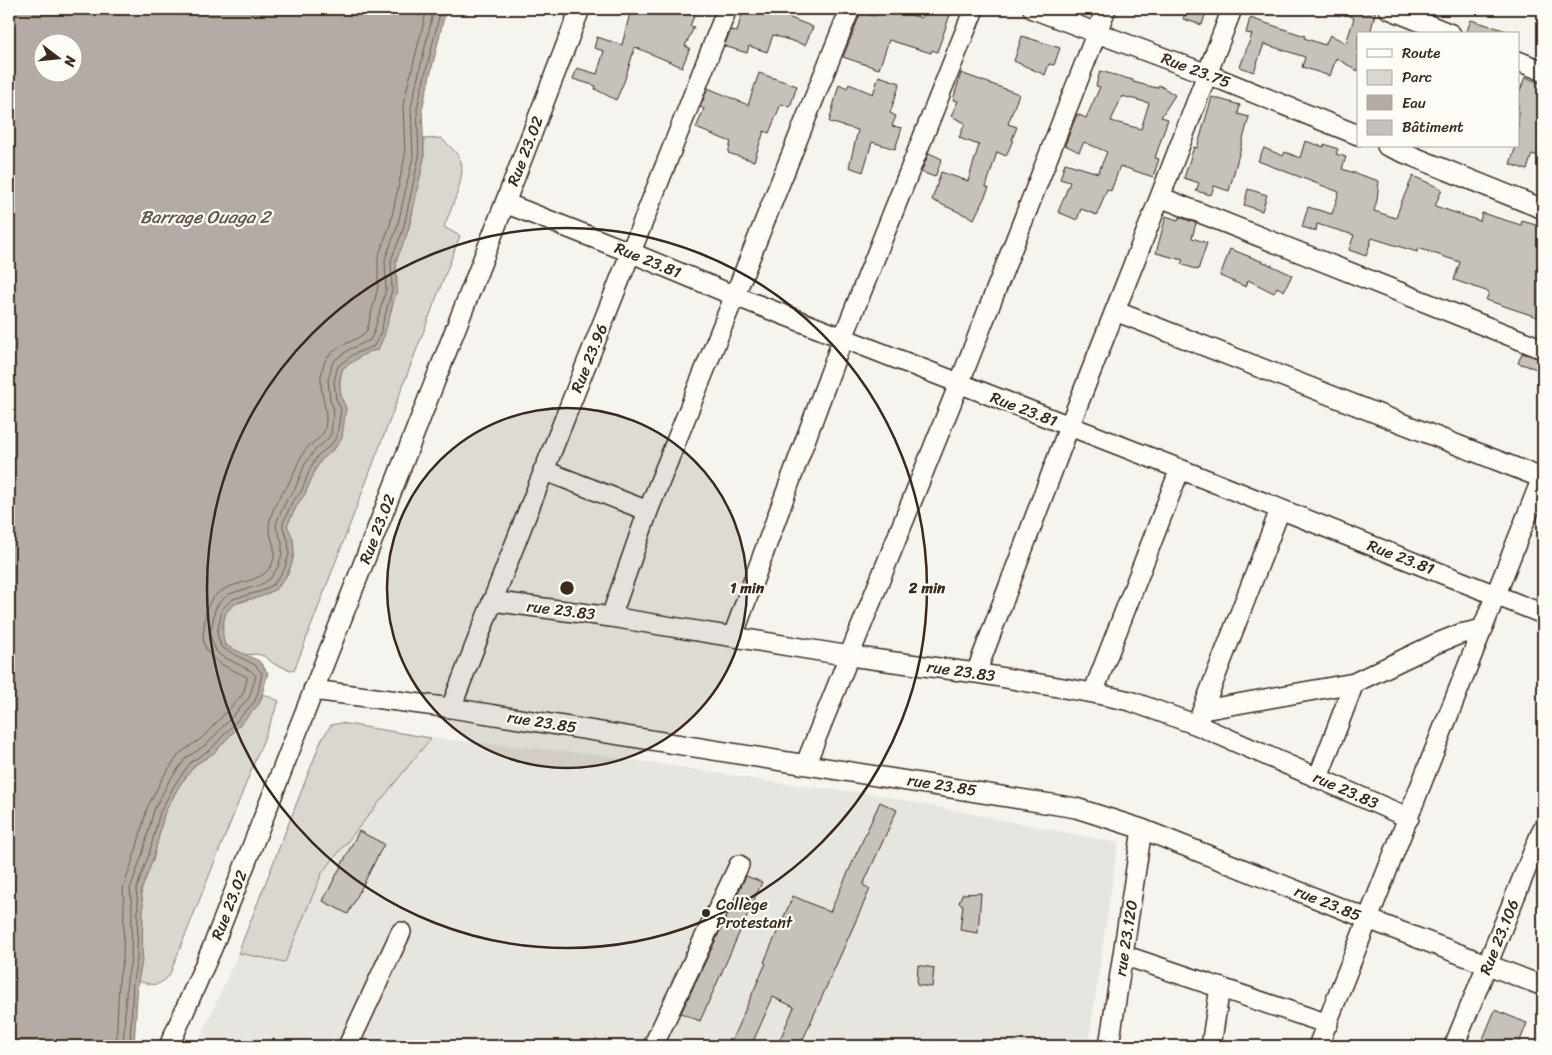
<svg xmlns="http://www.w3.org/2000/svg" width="1552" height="1055" font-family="Sriracha,sans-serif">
  <rect width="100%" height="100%" fill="#f5f4ee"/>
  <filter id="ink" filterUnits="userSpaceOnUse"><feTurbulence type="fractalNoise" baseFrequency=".02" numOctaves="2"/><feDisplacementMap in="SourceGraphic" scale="10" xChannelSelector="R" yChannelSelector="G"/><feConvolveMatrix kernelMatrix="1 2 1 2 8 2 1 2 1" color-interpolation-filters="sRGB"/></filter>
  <g filter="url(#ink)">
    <!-- built -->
    <path fill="#e7e5df" d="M431 738 601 755 779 783 872 794 1118 843 1088 1046H197L238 953 285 962 322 873Z"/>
    <!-- green -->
    <path fill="#dad6d0" stroke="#8a8077" d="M441 138C448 145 458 152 461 162 466 178 450 211 444 227L460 236 294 671 274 664 264 656 257 654 245 655 225 645 221 634 226 612 235 604 264 595 278 588 289 572 294 555 293 539 287 526 297 505 305 494 315 470 322 459 335 448 346 408C339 394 338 383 343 368L368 352 377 350 397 290 396 261 408 231 413 211 424 158V139Z
      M263 694 279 701 169 976C157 988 153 985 138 981L142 960 143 905 141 891 154 856 164 814 179 786 195 765 214 753 259 704Z
      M341 723 431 738 322 873 285 962 238 953 321 741 331 725Z"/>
    <!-- water -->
    <path fill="#b4aca4" stroke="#84786e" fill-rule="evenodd" d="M9 9H446L422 109 424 158 408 231 396 261 397 290 384 336 378 350 368 352 343 368 339 381 341 397 346 408 342 438 335 448 322 459 315 470 305 494 297 505 287 525C289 530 292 535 293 540 297 562 285 586 265 595 256 599 244 599 235 604 221 611 221 632 225 645L259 661 268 673 259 704 214 753 195 765 179 786 164 814 154 856 141 891 143 905 142 960 138 981 134 1046H9ZM42 42H72V72H42Z"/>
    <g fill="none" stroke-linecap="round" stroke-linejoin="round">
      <!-- shore -->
      <path stroke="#6b5e54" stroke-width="1" d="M116 1046 119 980 123 958 124 906 123 889 136 850 147 808 163 777 180 753 202 738 243 694 247 679V677C225 666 198 658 204 628 205 620 205 609 210 602 226 577 260 588 272 564 280 545 265 535 270 520 272 512 276 503 280 496 283 491 287 488 289 483 295 472 298 460 306 449 311 443 321 439 324 431 332 407 313 389 325 361 333 345 362 340 367 330L378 287V257L390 225 405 156 403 105 427 9
        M123 1046 127 980 131 959 132 906 130 889 143 852 154 810 169 781 186 758 207 744 249 698 256 676 251 671 220 655 216 651 210 635 215 610 218 604 229 594 260 585 270 579 278 567 282 554V542L276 527 277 521 287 499 295 489 305 464 314 451 327 440 331 434 334 410 330 400 328 381 332 364 336 359 350 349 370 340 374 332 386 289 385 259 397 228 413 157 411 107 434 9
        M130 1046 133 981 137 959 138 905 136 890 149 854 160 812 175 784 191 762 211 749 255 701 258 692 262 673 255 665 221 647 217 634 222 609 233 599 262 591 274 584 284 570 289 554 288 540 283 528V523L292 502 301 492 311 467 318 455 331 445 337 436 341 409 336 399 334 381 338 366 354 354 374 346 380 334 392 290 391 260 403 230 419 157 417 108 441 9"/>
    </g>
    <!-- building -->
    <path fill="#c7c1bb" stroke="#3b2a1e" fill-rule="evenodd" d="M631 9H697L690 26 694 27 685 46 690 48 682 67 635 47 624 82 616 100 595 89 596 86 573 79 577 68 597 74 604 51 594 48 597 37 622 45Z
      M743 9H779L778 13 813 27 805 45 773 35 767 52 749 46 747 53 724 46 731 30 737 32Z
      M877 9H889L904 15V13L922 18 926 9H934L950 15 937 52 932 50 931 53 889 40 879 69 843 57 861 12 874 16Z
      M1187 9H1207L1202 25 1183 19Z
      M1336 9H1376L1370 34H1358V71L1336 58 1330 76 1302 67 1305 57 1264 44 1254 72 1240 67 1252 34 1246 33 1250 18 1305 36 1304 38 1325 45 1330 35 1346 43 1354 18Z
      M1471 20 1507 31V34H1466Z
      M1022 36 1060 48 1054 65 1049 64 1045 75 1014 61Z
      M1100 71 1133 80V82L1157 88 1159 85 1175 95 1161 117 1168 119 1155 158 1159 159 1153 177 1120 166 1111 191 1107 189 1097 215 1081 209 1077 220 1058 212 1070 182 1060 179 1065 163 1098 173 1107 152 1084 142 1079 152 1065 145 1077 114 1086 118 1100 87 1096 86ZM1122 96 1149 103 1141 129 1111 121Z
      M759 73 797 86 790 107 781 104 769 133 764 131 754 161 728 153 731 142 696 128 704 109 700 107 708 88 748 105Z
      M961 73 1019 94 1008 124 1017 127 1012 139 1013 140 1006 156 997 152 986 187 989 188 974 219 932 200 941 172 968 181 979 145 959 138 965 123 951 116 958 101 953 100Z
      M879 76 900 83 890 113 896 116 892 126 902 128 895 149 872 142 863 172 849 167 858 130 829 122 839 84 847 88 849 84 873 94Z
      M1525 77 1543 84V123L1538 138 1543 140V158L1532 154 1527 170 1510 164 1516 146H1518V96Z
      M1212 97 1240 105 1238 114 1249 117 1229 191 1214 186 1211 195 1196 191 1199 183 1184 178 1194 147 1197 148Z
      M1305 141 1324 147V144L1338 149 1336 154 1346 157 1342 169 1379 181 1377 200 1374 211 1396 218 1401 203 1413 176 1442 189 1435 206 1480 221 1482 213 1521 225 1522 221 1543 227V319L1486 300 1489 292 1454 280 1460 262 1418 248 1417 252 1372 238 1366 256 1349 250 1354 235 1317 224 1316 231 1302 227 1308 207 1332 214 1339 192 1258 161 1264 148 1283 156 1285 152 1300 158Z
      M929 153 942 159 935 177 921 172Z
      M1248 189 1267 195 1262 211 1244 205Z
      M1166 216 1178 220 1179 217 1196 223 1192 238 1207 243 1198 270 1181 264 1183 260 1156 253Z
      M1230 249 1266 263 1292 275 1284 291 1277 287 1274 293 1248 280 1246 287 1220 276Z
      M1522 353 1543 360V371L1518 363Z
      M880 802 897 810 863 885 870 889 800 1046H777L794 1007 773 997 751 1046H729L766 963 764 962 793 896 830 912Z
      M359 831 384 844 348 914 323 901Z
      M746 876 762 882 700 1021 681 1013Z
      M981 893 978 933 960 930 963 905 959 903 962 894Z
      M918 965 934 968 932 987 917 985Z
      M1495 1010 1527 1023 1518 1046H1480Z"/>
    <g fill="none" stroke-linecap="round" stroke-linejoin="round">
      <defs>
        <path id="minor" d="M1033 9 1207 74 1358 135
          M1389 9 1451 34
          M1518 61 1543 71
          M1387 146 1543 209
          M1160 197 1543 349
          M505 203 632 253 735 296 1180 469 1543 614
          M1115 311 1542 478
          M543 470 648 511
          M492 601 611 617 850 656 976 673 1093 693 1130 701 1197 725 1409 818
          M611 617 648 511 850 9
          M733 636 843 338 974 9
          M976 673 1069 427 1160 197 1232 9
          M313 690 451 708 1076 808 1142 829 1368 919 1543 986
          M1093 693 1180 469
          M451 708C541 474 636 242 727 9
          M1203 710 1354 683 1435 644 1460 634 1483 629
          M1199 719 1280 510
          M806 763 959 384 1106 9
          M1318 778 1354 683
          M1123 955 1328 1024
          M169 1046 213 946 505 203 580 9
          M348 1046 401 932
          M653 1046 739 865
          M1109 1046 1142 829
          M1211 1046 1220 987
          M1318 1046 1543 475
          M1454 1046 1543 828"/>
      </defs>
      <!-- minor casing -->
      <use href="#minor" stroke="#3b2a1e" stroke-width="22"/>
      <!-- minor -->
      <use href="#minor" stroke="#fdfcf7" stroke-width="19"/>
    </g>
  </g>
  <!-- distance rings -->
  <circle cx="567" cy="588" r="180" fill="#3b2a1e" fill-opacity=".12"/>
  <g fill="none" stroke="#3b2a1e" stroke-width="2.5">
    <circle cx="567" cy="588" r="180"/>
    <circle cx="567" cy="588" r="360"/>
  </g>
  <!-- markers -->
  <circle fill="#3b2a1e" stroke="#fdfcf7" stroke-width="2" cx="706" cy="913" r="5"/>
  <g text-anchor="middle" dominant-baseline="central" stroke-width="4.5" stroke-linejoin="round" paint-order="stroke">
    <!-- street labels -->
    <g font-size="16" fill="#3b2a1e" stroke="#fdfcf7">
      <text transform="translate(1196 70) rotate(21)">Rue 23.75</text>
      <text transform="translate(525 151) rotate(-69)">Rue 23.02</text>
      <text transform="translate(648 260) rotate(22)">Rue 23.81</text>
      <text transform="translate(589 358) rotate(-68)">Rue 23.96</text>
      <text transform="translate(1024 409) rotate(21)">Rue 23.81</text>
      <text transform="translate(377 529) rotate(-69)">Rue 23.02</text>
      <text transform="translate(1401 557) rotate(21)">Rue 23.81</text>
      <text transform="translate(561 610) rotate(7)">rue 23.83</text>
      <text transform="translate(961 671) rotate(8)">rue 23.83</text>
      <text transform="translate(542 722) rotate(9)">rue 23.85</text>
      <text transform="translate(942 785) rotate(9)">rue 23.85</text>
      <text transform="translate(1346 790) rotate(24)">rue 23.83</text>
      <text transform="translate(1328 903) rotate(22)">rue 23.85</text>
      <text transform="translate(229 905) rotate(-69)">Rue 23.02</text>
      <text transform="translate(1499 937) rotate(-68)">Rue 23.106</text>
      <text transform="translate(1126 938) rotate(-81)">rue 23.120</text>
    </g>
    <!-- poi labels -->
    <g font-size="16" fill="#3b2a1e" stroke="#fdfcf7" text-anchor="start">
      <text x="716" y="904">Collège<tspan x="716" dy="18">Protestant</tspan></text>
    </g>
    <!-- water labels -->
    <g font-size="18" font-style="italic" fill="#65584d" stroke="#fdfcf7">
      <text x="205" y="217">Barrage Ouaga 2</text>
    </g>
  </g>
  <circle cx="567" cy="588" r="8" fill="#3b2a1e" stroke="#fdfcf7" stroke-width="2.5"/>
  <g font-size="15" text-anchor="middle" font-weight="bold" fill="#3b2a1e" stroke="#fdfcf7" stroke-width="4.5" stroke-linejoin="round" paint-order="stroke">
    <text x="747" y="593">1 min</text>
    <text x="927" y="593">2 min</text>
  </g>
  <!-- margin -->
  <rect width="1552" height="1055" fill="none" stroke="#fdfcf7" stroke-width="30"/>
  <rect x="15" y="15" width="1522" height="1025" fill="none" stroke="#3b2a1e" stroke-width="2" filter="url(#ink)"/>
  <!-- legend -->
  <rect x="1357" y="32" width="162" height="115" fill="#fdfcf7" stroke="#afa8a0"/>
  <rect x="1367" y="49" width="25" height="8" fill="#fdfcf7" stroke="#afa8a0"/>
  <text x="1402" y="58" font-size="15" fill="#3b2a1e">Route</text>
  <rect x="1367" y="70" width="25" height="15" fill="#dad6d0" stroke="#afa8a0"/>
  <text x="1402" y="82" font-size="15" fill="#3b2a1e">Parc</text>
  <rect x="1367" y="95" width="25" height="15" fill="#b4aca4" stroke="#afa8a0"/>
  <text x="1402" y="108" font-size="15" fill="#3b2a1e">Eau</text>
  <rect x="1367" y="120" width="25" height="15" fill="#c7c1bb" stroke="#afa8a0"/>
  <text x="1402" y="132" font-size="15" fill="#3b2a1e">Bâtiment</text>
  <!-- north arrow -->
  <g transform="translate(58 58) rotate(106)"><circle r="24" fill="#fdfcf7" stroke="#afa8a0"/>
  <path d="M0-4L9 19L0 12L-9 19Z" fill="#3b2a1e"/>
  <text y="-8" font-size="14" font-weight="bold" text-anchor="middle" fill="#3b2a1e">N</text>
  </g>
</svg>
